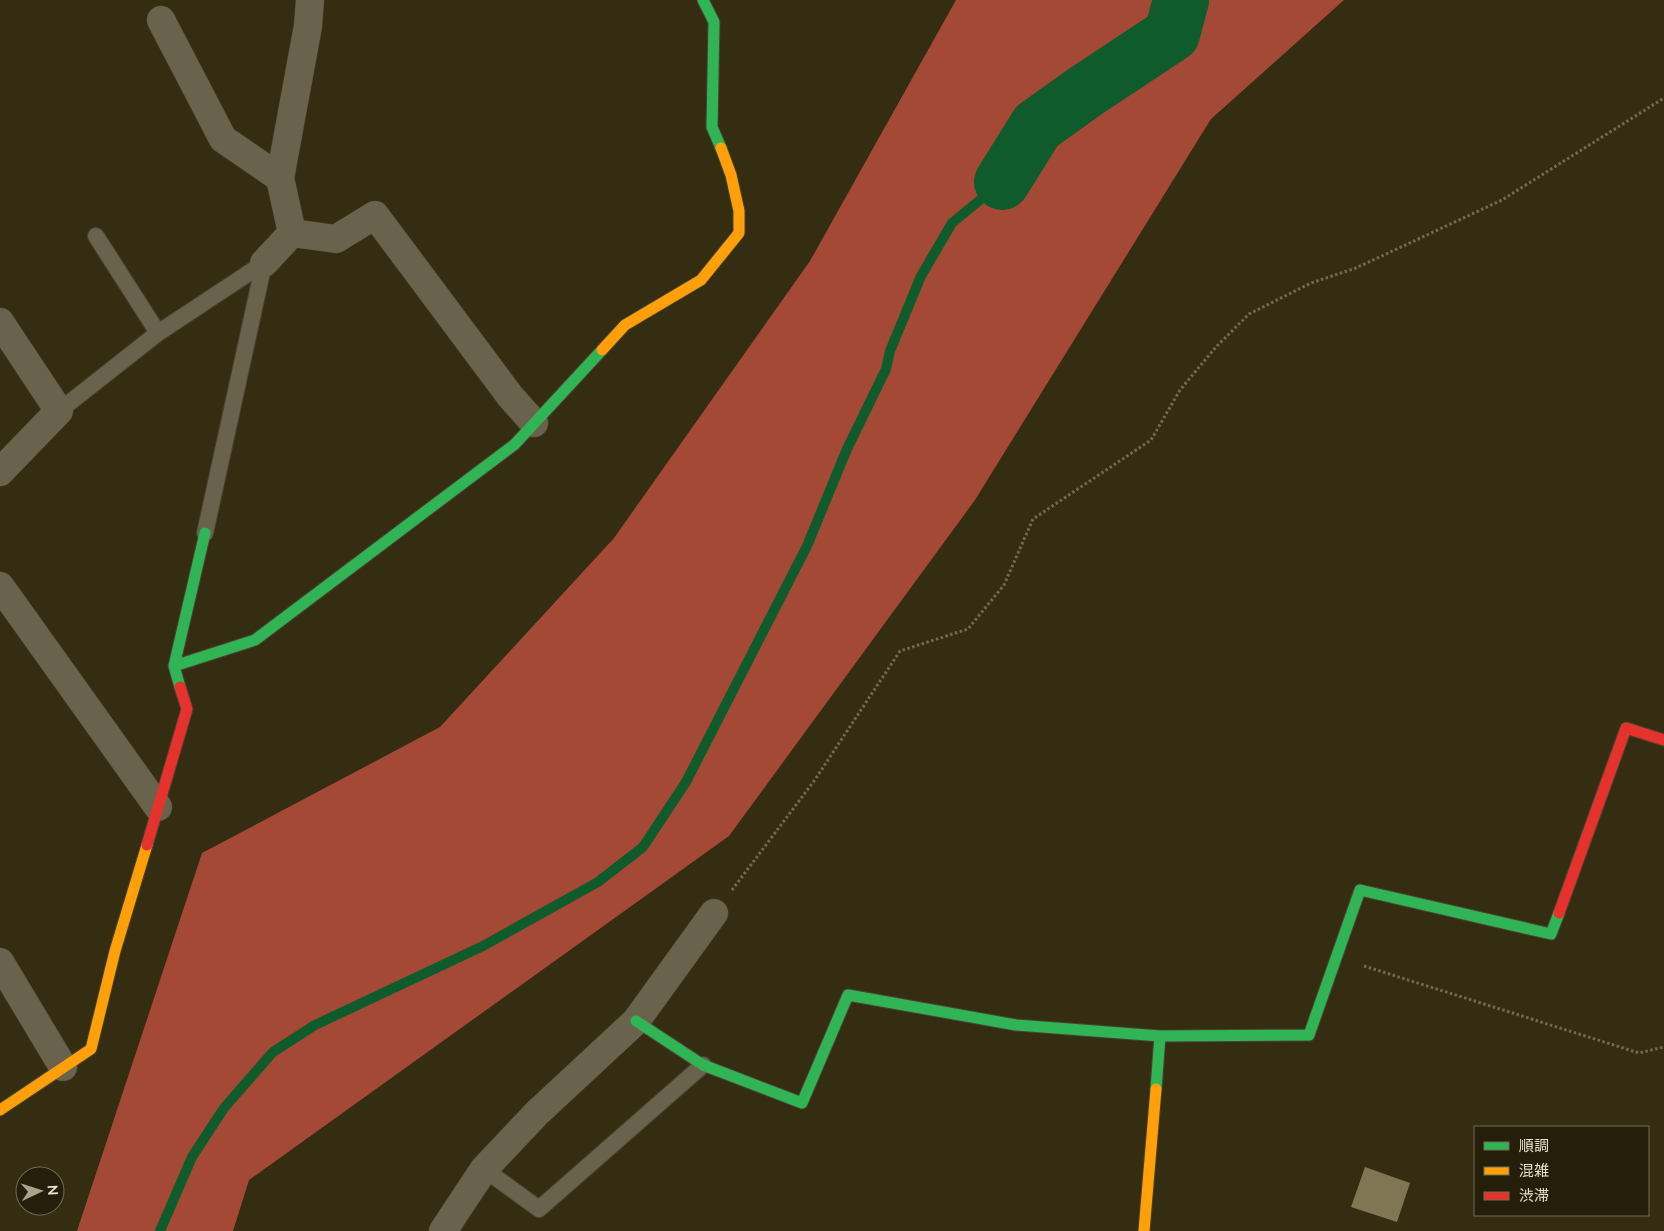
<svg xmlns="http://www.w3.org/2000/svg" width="1664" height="1231" font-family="'Nunito Sans','Noto Sans JP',sans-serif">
  <rect width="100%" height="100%" fill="#352d11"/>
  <!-- forest -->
  <path fill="#a34936" d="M956 0H1344L1211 119 975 500 729 836 249 1180 233 1231H77L202 853 440 727 614 538 810 261Z"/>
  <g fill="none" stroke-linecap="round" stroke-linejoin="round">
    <!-- stream -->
    <path stroke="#105b2b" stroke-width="10" d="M160 1231 192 1157 224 1108 273 1052 315 1025 483 946 598 882 643 847 686 782 807 546 847 449 886 369 890 351 921 276 952 223 1002 182"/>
    <!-- river -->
    <path stroke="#105b2b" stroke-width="56" d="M1002 182 1037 126 1086 91 1172 34 1181 0"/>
  </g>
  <!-- building -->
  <path fill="#807653" d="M1365 1167 1410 1183 1397 1222 1351 1207Z"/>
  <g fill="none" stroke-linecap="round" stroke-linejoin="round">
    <defs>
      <path id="lane" d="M96 236 158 333
        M59 411 158 333 264 263
        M205 533 264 263
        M484 1169 539 1209 703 1065"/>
      <path id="street" d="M161 20 223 139 280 178
        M292 233 336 239 375 215 510 396 534 423
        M264 263 292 233 280 178 308 26 310 0
        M0 322 59 411 0 472
        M0 586 158 807
        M0 962 63 1067
        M443 1231 484 1169 537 1113 636 1021 714 913"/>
      <path id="fast" d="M703 0 714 22 712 127 721 148
        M174 666 255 640 515 444 602 350
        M180 687 174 666 205 533
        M636 1021 703 1065 802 1103 848 995 1016 1025 1160 1036 1156 1089
        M1160 1036 1309 1035 1360 890 1551 934 1559 913"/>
      <path id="slow" d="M602 350 625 325 701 280 739 233V211L731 175 721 148
        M0 1110 91 1049 115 951 147 845
        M1144 1231 1156 1089"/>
      <path id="jam" d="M147 845 187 709 180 687
        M1559 913 1626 728 1664 740"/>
    </defs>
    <!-- lane casing -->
    <use href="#lane" stroke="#4a4431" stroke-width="18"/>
    <!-- street casing -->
    <use href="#street" stroke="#4a4431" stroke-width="29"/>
    <!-- fast casing -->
    <use href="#fast" stroke="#4a4431" stroke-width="13"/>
    <!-- slow casing -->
    <use href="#slow" stroke="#4a4431" stroke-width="13"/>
    <!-- jam casing -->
    <use href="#jam" stroke="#4a4431" stroke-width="13"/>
    <!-- path -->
    <path stroke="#706b59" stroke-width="3" stroke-dasharray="2.5 2.5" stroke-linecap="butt" d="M732 890 814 781 900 651 968 629 1004 585 1033 519 1151 440 1180 390 1216 347 1249 314 1311 283 1356 268 1502 200 1664 98
      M1364 966 1639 1053 1664 1047"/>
    <!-- lane -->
    <use href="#lane" stroke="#69634e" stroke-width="16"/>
    <!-- street -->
    <use href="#street" stroke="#69634e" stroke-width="28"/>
    <!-- fast -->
    <use href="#fast" stroke="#30b455" stroke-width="11"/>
    <!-- slow -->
    <use href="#slow" stroke="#ff9f0a" stroke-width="11"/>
    <!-- jam -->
    <use href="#jam" stroke="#e5322d" stroke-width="11"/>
  </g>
  <!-- legend -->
  <rect x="1474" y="1126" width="175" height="90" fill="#241e0a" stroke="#736c56"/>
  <rect x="1484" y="1142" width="25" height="8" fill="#30b455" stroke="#736c56"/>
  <text x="1519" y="1151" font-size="15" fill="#eae2c9">順調</text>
  <rect x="1484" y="1167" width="25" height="8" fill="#ff9f0a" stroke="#736c56"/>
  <text x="1519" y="1176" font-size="15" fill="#eae2c9">混雑</text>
  <rect x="1484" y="1192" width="25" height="8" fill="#e5322d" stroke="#736c56"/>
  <text x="1519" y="1201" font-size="15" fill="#eae2c9">渋滞</text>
  <!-- north arrow -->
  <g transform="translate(40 1191) rotate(86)"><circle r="24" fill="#241e0a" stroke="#736c56"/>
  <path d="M0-4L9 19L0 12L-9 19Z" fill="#aba389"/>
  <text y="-8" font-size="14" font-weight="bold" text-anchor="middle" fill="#eae2c9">N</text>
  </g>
</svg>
